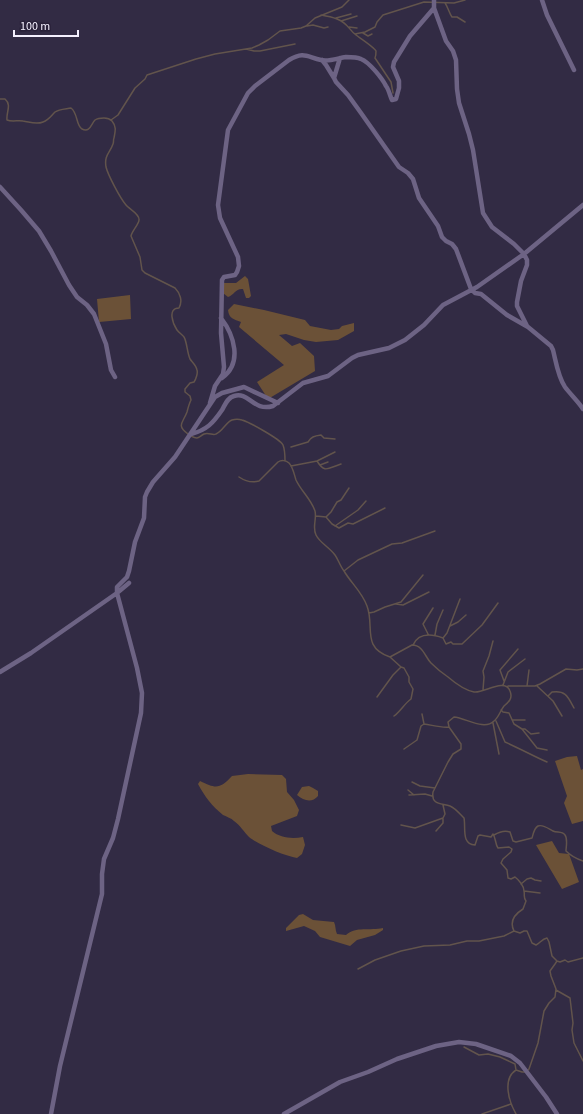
<svg xmlns="http://www.w3.org/2000/svg" width="583" height="1114" font-family="'Source Sans 3',sans-serif">
  <rect width="100%" height="100%" fill="#322b44"/>
  <!-- green -->
  <path fill="#6b5137" d="M245 276 248 279 251 296 249 298H246L243 289C236 288 234 295 228 297L223 293 224 283H236Z
    M130 295 131 319 99 322 97 299Z
    M234 304 264 310 305 320 310 326 331 330 339 329 342 326 354 323V331L338 340 316 342 304 340 286 334 279 335 292 346 300 343 314 356 315 371 268 399 257 382 284 365 239 327 241 322C234 319 229 319 228 310Z
    M577 756 581 770 583 769V821L572 824 564 803 567 796 555 761 567 757Z
    M248 774 282 775 286 779 287 792 294 800 299 810 297 816 271 826 272 831C280 838 292 839 303 837L305 845 302 854 297 858C285 856 259 845 249 837 244 832 240 825 234 821 231 818 227 817 223 815 212 806 205 797 198 784L200 781C216 789 220 789 232 776Z
    M309 786 313 788 318 791V796C312 803 304 801 297 795L302 787Z
    M552 841 559 853 569 854 579 882 562 889 536 845Z
    M303 914 313 920 334 922C336 926 335 930 337 934L346 935C356 926 370 931 383 928V930L375 935 357 940 350 946 320 937 315 931 304 926 286 931V928L299 915Z"/>
  <g fill="none" stroke-linecap="round" stroke-linejoin="round">
    <!-- stream -->
    <path stroke="#62544c" stroke-width="1.5" d="M445 3C448 7 449 13 452 17H457L465 22
      M321 15C327 16 332 17 337 19 348 23 348 29 356 35 360 38 374 47 376 51 376 53 376 56 375 58L391 82 393 93
      M336 18 351 14
      M341 21 357 16
      M307 26 313 25 324 28 328 27
      M349 27 357 28
      M363 33 368 36 372 34
      M355 34 365 32 375 27 377 22 383 15 424 2 454 3 465 0
      M246 49 254 51H260L295 44
      M0 99H5C12 105 6 112 7 120 12 122 18 120 23 121 30 122 36 125 43 122 49 120 51 116 55 112 59 109 66 109 71 108 78 113 76 126 82 129 90 133 91 124 95 120 98 118 101 118 104 118 107 118 110 119 112 121 117 127 115 132 114 138 113 140 114 142 113 144 110 153 104 155 106 167 108 175 120 198 126 205 129 209 140 214 139 220 139 224 132 231 131 236L140 257 142 270 145 273 175 288C180 293 183 301 179 308 167 308 173 324 177 330 179 333 183 335 184 337 187 342 187 352 190 359 192 362 196 365 197 370 198 373 196 379 194 382L190 383 185 389V392L190 396 191 400C189 404 188 408 187 412 183 423 176 425 188 434
      M111 120 118 115 135 88 145 79 147 75 196 59 215 54 252 48 259 45 268 40 280 31 301 28 306 26 315 18 342 7 349 0
      M191 436C199 440 198 437 204 434 209 432 213 436 216 434 223 431 226 422 232 420 235 419 239 419 242 420 249 422 280 439 283 445 285 450 285 456 285 461
      M291 447 308 442C311 437 314 436 321 435L324 438 335 439
      M317 461 335 452
      M320 465 328 462
      M291 466 317 461C325 474 328 468 341 464
      M239 477C245 481 252 483 259 481L278 462C281 460 286 460 289 463 293 467 294 474 296 480 301 491 311 499 315 511 317 519 312 527 316 535 320 543 329 547 335 555 338 559 340 566 344 571 351 583 362 592 367 606 375 627 361 647 390 657L412 645C423 645 425 657 431 663 436 668 442 673 448 677 455 683 464 690 474 692 483 694 505 677 510 691 513 698 509 702 504 706 500 711 499 717 494 721 484 731 466 718 454 717L448 722 449 727 461 744V749L453 754 448 762 433 792C431 805 441 803 450 806 455 808 460 814 464 818 466 828 461 844 475 845L478 836 480 835 491 837 493 834C496 838 495 844 498 848L509 847 512 849 511 852 503 859 501 863 507 870 508 878 511 879 515 877C519 880 524 886 524 891 525 895 523 897 526 901L523 909C515 914 509 921 514 931L520 933 524 931H527L532 943 536 945C540 943 542 939 547 938L549 942 552 956 557 961 555 964 550 971 551 976 556 989 555 997 549 1003 544 1011 538 1043 529 1069 526 1072H522L516 1070C502 1079 509 1102 516 1114
      M316 516 326 517 332 524 339 528 348 523 353 524 385 508
      M326 517 331 512 337 502 341 500 349 488
      M335 526 358 510 366 501
      M344 571 358 560 392 544 402 543 435 531
      M396 604 403 605 429 592
      M369 613 374 612 385 607 401 602 423 575
      M450 626 458 622 466 615
      M428 634 423 624 433 608
      M435 635 437 624 443 610
      M443 638 446 644 451 642 453 644H462L482 625 498 603
      M413 645C419 632 432 634 443 638L447 633 460 599
      M504 681 500 670 518 649
      M503 685 508 672 525 659
      M508 686H535L540 684 566 669 577 670 583 669
      M527 686 529 670
      M537 686 553 701 562 716
      M483 690 484 677 483 671 489 656 493 641
      M548 696 552 692C566 690 568 697 574 708
      M377 697 393 675 401 667 390 657
      M501 710 503 712 509 713 514 724 522 729 537 748 547 750
      M422 714 424 724
      M394 716C401 711 404 704 411 699L413 689 409 682V677L404 668 401 667
      M513 720H525
      M496 721 505 742C519 748 533 756 547 762
      M493 723 499 754
      M522 729H525L531 734 539 733
      M404 749 417 740 421 726 424 724C432 725 441 728 449 727
      M412 782 420 786 435 788
      M408 790 414 795
      M409 795 425 794 432 796
      M401 825 415 828 443 818 445 814 443 805
      M436 831 443 823V819
      M494 835C499 832 504 830 510 832L513 841 516 842 532 838C533 835 534 828 538 826 543 824 549 829 553 831 557 833 562 831 565 835 568 839 566 847 566 851 571 856 577 859 583 861
      M521 884 527 879 531 878 535 880 541 881
      M524 891 540 893
      M557 961 560 962 565 960 568 962 583 958
      M358 969 375 960 401 951 424 946 450 945 467 941H479L504 936 514 931
      M556 990 570 998 573 1023 572 1030 574 1043 583 1061
      M464 1047 479 1055 488 1054 500 1057 515 1064 516 1070
      M482 1114 511 1104"/>
    <!-- minor -->
    <path stroke="#6d6384" stroke-width="4.5" d="M542 0 547 15 574 70
      M434 8 446 41 453 51 456 60 457 89 459 103 469 134 473 150 483 213 492 227 514 244 524 254 527 260V265L521 281 517 302V306L527 326
      M340 58 334 78 336 82 348 95 361 113 399 167 408 173 413 179 419 198 438 226 442 237 446 241 452 244 456 249 471 289 475 293 481 294 507 315 528 327 551 346 553 350C556 362 558 377 565 387 571 395 578 401 583 409
      M322 60 326 65 334 78
      M0 187 21 210 39 231 51 251 69 285 77 297 87 305 94 314 106 344 111 370 115 377
      M221 318C234 335 243 363 222 378
      M210 403 215 386 223 374 224 367 221 333 222 280 224 277 235 275 237 272 239 266 238 257 220 218 218 205 228 130 248 93 255 86 289 60C304 51 307 57 321 60 329 62 338 58 346 57 351 57 357 57 361 59 369 62 382 78 386 86 389 90 390 96 392 100L396 99 399 88V81L393 67 394 62 410 36 434 8V0
      M191 434C207 430 213 423 222 410 225 405 227 398 234 396 249 391 253 412 273 406L303 383 328 376 352 358 358 355 389 348 405 340 424 325 443 305 477 287 524 254 583 205
      M0 672 31 653 117 593 129 583
      M51 1114 60 1066 102 894V874L104 859 113 838 118 819 141 713 142 693 137 668 117 593V587L127 577 129 571 135 542 144 518 145 497 147 492 153 482 175 457 215 397 222 393 244 387 278 403
      M284 1114 340 1082 368 1072 397 1059 436 1046 459 1042 476 1044 511 1056 520 1063 546 1097 557 1114"/>
  </g>
  <!-- scale -->
  <path d="M14 30v6h64v-6" fill="none" stroke="#f4f0fe" stroke-width="2"/>
  <text x="20" y="30" font-size="12" fill="#f4f0fe" stroke="#292139" stroke-width="3" paint-order="stroke">100 m</text>
</svg>
